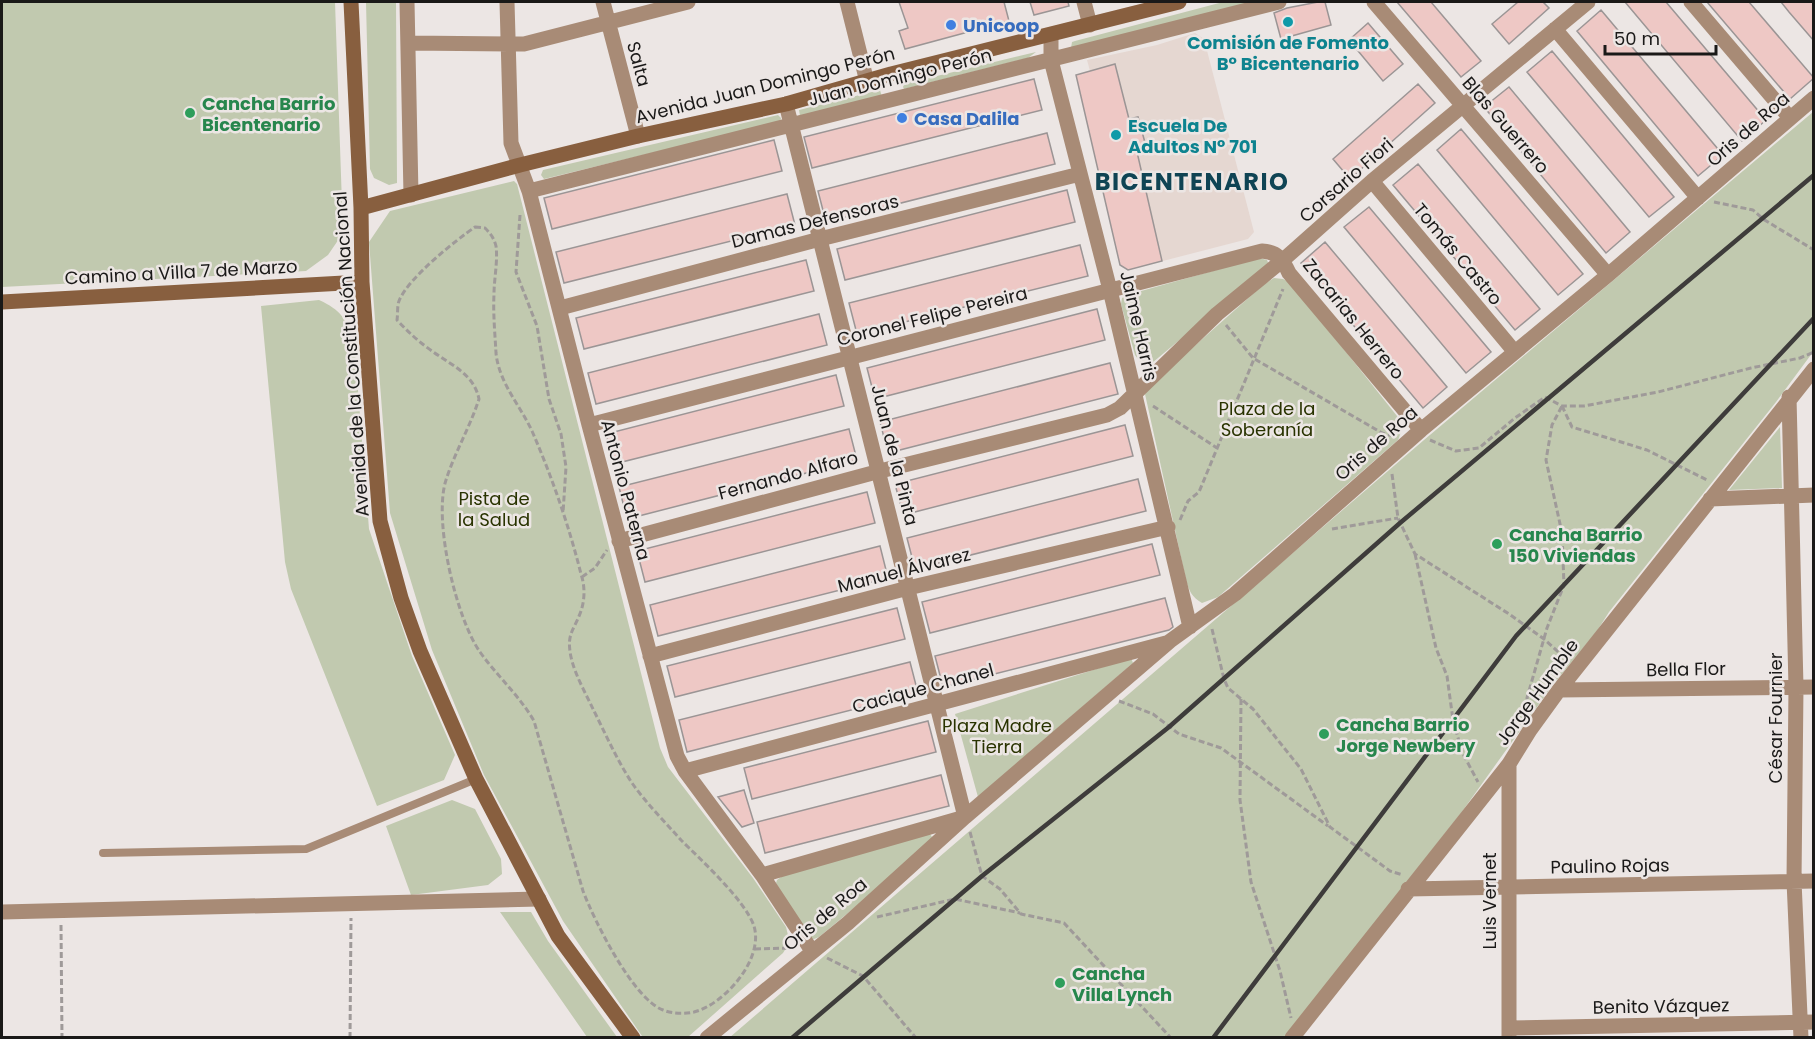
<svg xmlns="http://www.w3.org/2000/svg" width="1815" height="1039" font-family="Poppins,sans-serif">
  <rect width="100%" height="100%" fill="#ece6e4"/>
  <!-- built -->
  <path fill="#e5d7d1" d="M1195 33 1204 39 1254 232 1248 239 1128 270 1120 265 1076 75 1090 71 1087 60 1157 45Z"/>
  <!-- green -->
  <path fill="#c1c9af" d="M2 2H335L343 233 328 255 306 271 2 287Z
    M366 2H396L397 183 389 185 374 178 370 169Z
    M1223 2H1252L1071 48 1072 42 1075 41Z
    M1036 52 1028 58 904 89 903 87 904 84Z
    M880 90 882 97 800 116 799 110Z
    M1813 112V352L1776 402 1609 612 1597 631 1552 686 1461 813 1285 1037 729 1038 1424 440Z
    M778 115 781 118 780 122 544 179 541 175 543 170Z
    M514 181 517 184 660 748 668 767 753 878 786 927 789 939 788 945 783 953 688 1037 645 1038 642 1036 563 921 484 775 432 650 390 513 369 242 390 211Z
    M1259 258 1267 260 1269 265 1152 363 1146 364 1141 363 1135 355 1121 304 1122 298 1127 295Z
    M1274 278 1283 279 1291 283 1397 416C1402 426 1402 431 1398 440L1218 597 1202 603C1192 597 1189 591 1186 580L1145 394 1154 382 1263 285Z
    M319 300C341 310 345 318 354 340L369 529 412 656 455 755 444 780 377 806 291 589 285 562 261 306Z
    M1780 427 1782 488 1729 490Z
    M1131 658 1133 663 978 797 955 714Z
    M452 800 475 809 501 859 502 874 488 885 411 895 386 826Z
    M930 834 932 837 930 845 819 937 814 939 808 938 776 883 777 880 785 874Z
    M500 912H531L548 941 617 1037H587Z"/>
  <!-- building -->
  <path fill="#eec8c5" stroke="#9b9595" stroke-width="1.5" d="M899 2H1004L1009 21 905 49 899 31 908 28Z
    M1030 2H1068L1069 6 1034 15Z
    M1318 2H1325L1331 25 1281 39 1274 13 1287 8Z
    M1397 2H1431L1481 61 1461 77Z
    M1518 2H1543L1549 8 1509 44 1492 24Z
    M1625 2H1666L1766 120 1742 141Z
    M1707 2H1749L1814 78 1790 99Z
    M1781 2H1814V41L1789 12Z
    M1601 10 1723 155 1698 176 1577 31Z
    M1368 23 1403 64 1383 81 1349 40Z
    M1552 51 1674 197 1649 217 1527 72Z
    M1115 64 1129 119 1138 117 1147 150 1137 152 1162 261 1128 270 1120 265 1076 75Z
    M1034 79 1042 110 812 168 804 137Z
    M1418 84 1435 103 1350 179 1333 159Z
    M1509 87 1630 232 1606 253 1484 107Z
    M1461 129 1583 274 1558 295 1437 150Z
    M1047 133 1055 164 826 222 818 191Z
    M774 140 782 171 552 229 544 198Z
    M1418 164 1540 309 1515 330 1393 185Z
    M1067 190 1075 222 845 280 837 249Z
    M787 194 795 225 564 283 556 252Z
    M1369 207 1491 352 1466 373 1344 227Z
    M1325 242 1447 387 1423 408 1301 263Z
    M1080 245 1088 276 857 334 849 303Z
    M806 260 814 291 584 349 576 318Z
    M1097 309 1105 340 875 399 867 368Z
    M819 314 827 345 596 404 588 373Z
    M1110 363 1118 394 888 453 880 422Z
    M836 375 844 406 614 464 606 434Z
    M1125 425 1133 456 903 515 895 484Z
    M849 429 857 460 627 519 619 487Z
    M1138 479 1146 511 915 569 907 538Z
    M867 492 875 523 645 582 637 551Z
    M1152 544 1160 575 930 633 922 602Z
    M880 546 888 578 658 636 650 605Z
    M1165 598 1173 627 1169 630 943 687 935 656Z
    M897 608 905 639 675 697 667 666Z
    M910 662 918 693 687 752 679 720Z
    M928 721 936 752 752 799 744 768Z
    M941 775 949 806 765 853 757 822Z
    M744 790 754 823 742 827 718 797Z"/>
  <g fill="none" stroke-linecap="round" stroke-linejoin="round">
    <!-- path -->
    <path stroke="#9f9a99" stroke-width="3" stroke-dasharray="6 3" stroke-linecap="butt" d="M1714 202 1753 210 1763 219 1814 250
      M520 215 516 272 537 326 549 399 561 434 566 467 563 513
      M475 227 485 228C490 233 494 238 496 246 498 261 494 279 494 294 493 314 495 334 496 353 499 383 520 405 532 431 552 477 569 526 581 574 585 586 585 599 581 611 574 631 566 633 571 657 575 675 586 694 594 711 606 735 617 760 632 783 646 803 665 822 681 840 701 860 745 900 754 926 764 959 725 1004 694 1012 684 1014 673 1014 663 1010 633 999 594 920 583 891L534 721C519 695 497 676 480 652 456 618 433 520 446 480 455 452 470 427 479 399 474 374 451 365 432 351 419 342 408 332 397 320 398 314 397 306 399 301 408 278 455 241 475 227Z
      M1226 325 1253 358 1382 433 1393 436
      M1153 406 1217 448
      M1562 406 1572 427 1647 450 1707 480
      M1430 440 1456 451 1479 448 1515 418 1545 397 1562 406H1584L1658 392 1751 368 1800 358 1814 352
      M1392 474 1398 518 1415 554 1509 614 1544 639 1567 660
      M1180 520 1188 501 1199 492 1283 289
      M1332 529 1398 518
      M1415 554 1436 648 1447 676 1453 720 1462 752 1478 782
      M582 577 595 568 607 550
      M1212 629 1224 679 1228 688 1253 709 1301 769 1330 827 1390 871 1403 875
      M1241 699 1240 800 1251 882 1280 971 1291 1018
      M1119 701 1153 714 1179 734 1221 748 1328 826
      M1528 708 1527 698 1547 628 1564 585 1562 533 1546 460 1552 425 1562 406
      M970 832 982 876 1000 889 1021 914 1064 923 1171 1038
      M877 917 955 899 1020 913
      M61 925 62 1038
      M755 949 793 948
      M827 958 863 976 916 1038
      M350 1038 351 918"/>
    <!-- lane -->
    <path stroke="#a88b76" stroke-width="8" d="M103 853 306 849 476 779"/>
    <!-- street -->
    <path stroke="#a88b76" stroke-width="15" d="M407 2 411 195
      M507 2 511 143 529 191 589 425 677 756 685 771 762 875 812 951
      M603 2 638 136
      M847 2 867 82
      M1084 2 1090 25
      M1374 2 1608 275
      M1691 2 1790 118
      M1555 29 1698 198
      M1051 35V60L1110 290 1190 627
      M408 43 524 44 688 2
      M1372 181 1514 351
      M529 191 1279 2
      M560 308 820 239 1080 174
      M1789 397 1796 687 1794 881 1801 1038
      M589 425 1262 251C1278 252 1283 260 1289 273L1421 430
      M1710 499 1814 495
      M619 541 880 471 1107 415 1120 408 1217 314 1283 260 1372 181 1588 2
      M650 656 908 588 1168 527
      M1559 690 1814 687
      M1509 764V1037
      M685 771 1166 643
      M762 875 965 817 786 104
      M1408 889 1814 881
      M2 912 539 899
      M1509 1028 1814 1022
      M707 1038 848 923 965 817 1170 641 1235 594 1421 430 1608 275 1814 98
      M1292 1038 1509 764 1530 730 1559 690 1814 369"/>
    <!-- secondary -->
    <path stroke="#885f3f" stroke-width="15" d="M351 2 361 208 362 282 380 521 401 598 420 651 476 779 558 936 633 1038
      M361 208 520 165 638 136 786 104 891 74 1179 2
      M2 302 362 282"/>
    <!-- rail -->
    <path stroke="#3e3c3b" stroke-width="4.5" d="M792 1038 982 876 1169 727 1400 523 1814 175
      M1213 1038 1516 636 1814 318"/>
  </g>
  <!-- markers -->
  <g fill="#0f9aa8" stroke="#ece6e4" stroke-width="2">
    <circle cx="1288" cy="22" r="6"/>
    <circle cx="1116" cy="135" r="6"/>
  </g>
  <g fill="#3f7fe0" stroke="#ece6e4" stroke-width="2">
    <circle cx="951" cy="25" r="6"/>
    <circle cx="902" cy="118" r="6"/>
  </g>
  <g fill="#2e9e5b" stroke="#ece6e4" stroke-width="2">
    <circle cx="190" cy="113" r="6"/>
    <circle cx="1497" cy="544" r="6"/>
    <circle cx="1324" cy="734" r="6"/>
    <circle cx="1060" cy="983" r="6"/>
  </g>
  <g text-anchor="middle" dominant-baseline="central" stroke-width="5" stroke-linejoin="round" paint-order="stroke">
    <!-- shop labels -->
    <g font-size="18" font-weight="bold" fill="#366cbe" stroke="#ece6e4" text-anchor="start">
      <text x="963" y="25">Unicoop</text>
      <text x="914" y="118">Casa Dalila</text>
    </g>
    <!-- culture labels -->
    <g font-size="18" font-weight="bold" fill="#0d838f" stroke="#ece6e4">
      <text x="1288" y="42">Comisión de Fomento<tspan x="1288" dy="21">B° Bicentenario</tspan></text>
      <text x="1128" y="125" text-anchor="start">Escuela De<tspan x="1128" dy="21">Adultos Nº 701</tspan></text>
    </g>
    <!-- street labels -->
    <g font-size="18" fill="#1a1918" stroke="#ece6e4">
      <text transform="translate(639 64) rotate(75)">Salta</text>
      <text transform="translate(900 77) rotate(-14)">Juan Domingo Perón</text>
      <text transform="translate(765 85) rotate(-14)">Avenida Juan Domingo Perón</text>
      <text transform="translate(1506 125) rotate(49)">Blas Guerrero</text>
      <text transform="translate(1748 129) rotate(-41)">Oris de Roa</text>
      <text transform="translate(1346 180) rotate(-41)">Corsario Fiori</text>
      <text transform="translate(815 221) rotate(-14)">Damas Defensoras</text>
      <text transform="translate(1458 254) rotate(50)">Tomás Castro</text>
      <text transform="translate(181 272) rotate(-3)">Camino a Villa 7 de Marzo</text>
      <text transform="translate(932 316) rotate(-14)">Coronel Felipe Pereira</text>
      <text transform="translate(1354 319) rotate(51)">Zacarias Herrero</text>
      <text transform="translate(1139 326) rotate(77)">Jaime Harris</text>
      <text transform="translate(351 354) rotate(-94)">Avenida de la Constitución Nacional</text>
      <text transform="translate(1376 443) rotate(-41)">Oris de Roa</text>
      <text transform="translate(895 455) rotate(76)">Juan de la Pinta</text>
      <text transform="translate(788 475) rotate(-15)">Fernando Alfaro</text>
      <text transform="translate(626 490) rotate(75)">Antonio Paterna</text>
      <text transform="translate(904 570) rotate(-14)">Manuel Álvarez</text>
      <text transform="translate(1686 669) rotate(-1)">Bella Flor</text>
      <text transform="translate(923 688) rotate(-15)">Cacique Chanel</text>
      <text transform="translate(1537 692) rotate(-54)">Jorge Humble</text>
      <text transform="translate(1775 718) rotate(-90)">César Fournier</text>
      <text transform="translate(1610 866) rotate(-1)">Paulino Rojas</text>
      <text transform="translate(1489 901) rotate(-90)">Luis Vernet</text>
      <text transform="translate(825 914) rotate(-40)">Oris de Roa</text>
      <text transform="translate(1661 1006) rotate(-1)">Benito Vázquez</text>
    </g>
    <!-- leisure labels -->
    <g font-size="18" font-weight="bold" fill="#27864d" stroke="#ece6e4" text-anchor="start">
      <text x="202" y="103">Cancha Barrio<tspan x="202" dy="21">Bicentenario</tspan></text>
      <text x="1509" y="534">Cancha Barrio<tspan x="1509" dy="21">150 Viviendas</tspan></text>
      <text x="1336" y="724">Cancha Barrio<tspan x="1336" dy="21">Jorge Newbery</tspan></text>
      <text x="1072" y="973">Cancha<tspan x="1072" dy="21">Villa Lynch</tspan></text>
    </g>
    <!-- park labels -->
    <g font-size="18" fill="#293300" stroke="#ece6e4">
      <text x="1267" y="408">Plaza de la<tspan x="1267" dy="21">Soberanía</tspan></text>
      <text x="494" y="498">Pista de<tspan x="494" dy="21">la Salud</tspan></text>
      <text x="997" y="725">Plaza Madre<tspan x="997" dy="21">Tierra</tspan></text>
    </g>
    <!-- district labels -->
    <g font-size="24" font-weight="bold" letter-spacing="1.5" fill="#0f4454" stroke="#ece6e4">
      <text x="1192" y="181">BICENTENARIO</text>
    </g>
  </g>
  <!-- border -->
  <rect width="1815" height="1039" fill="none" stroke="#1a1918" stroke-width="6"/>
  <!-- scale -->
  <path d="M1605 45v9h111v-9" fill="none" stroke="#1a1918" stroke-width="3"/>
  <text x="1614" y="45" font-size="18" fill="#1a1918" stroke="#ece6e4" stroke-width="4.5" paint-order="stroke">50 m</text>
</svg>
